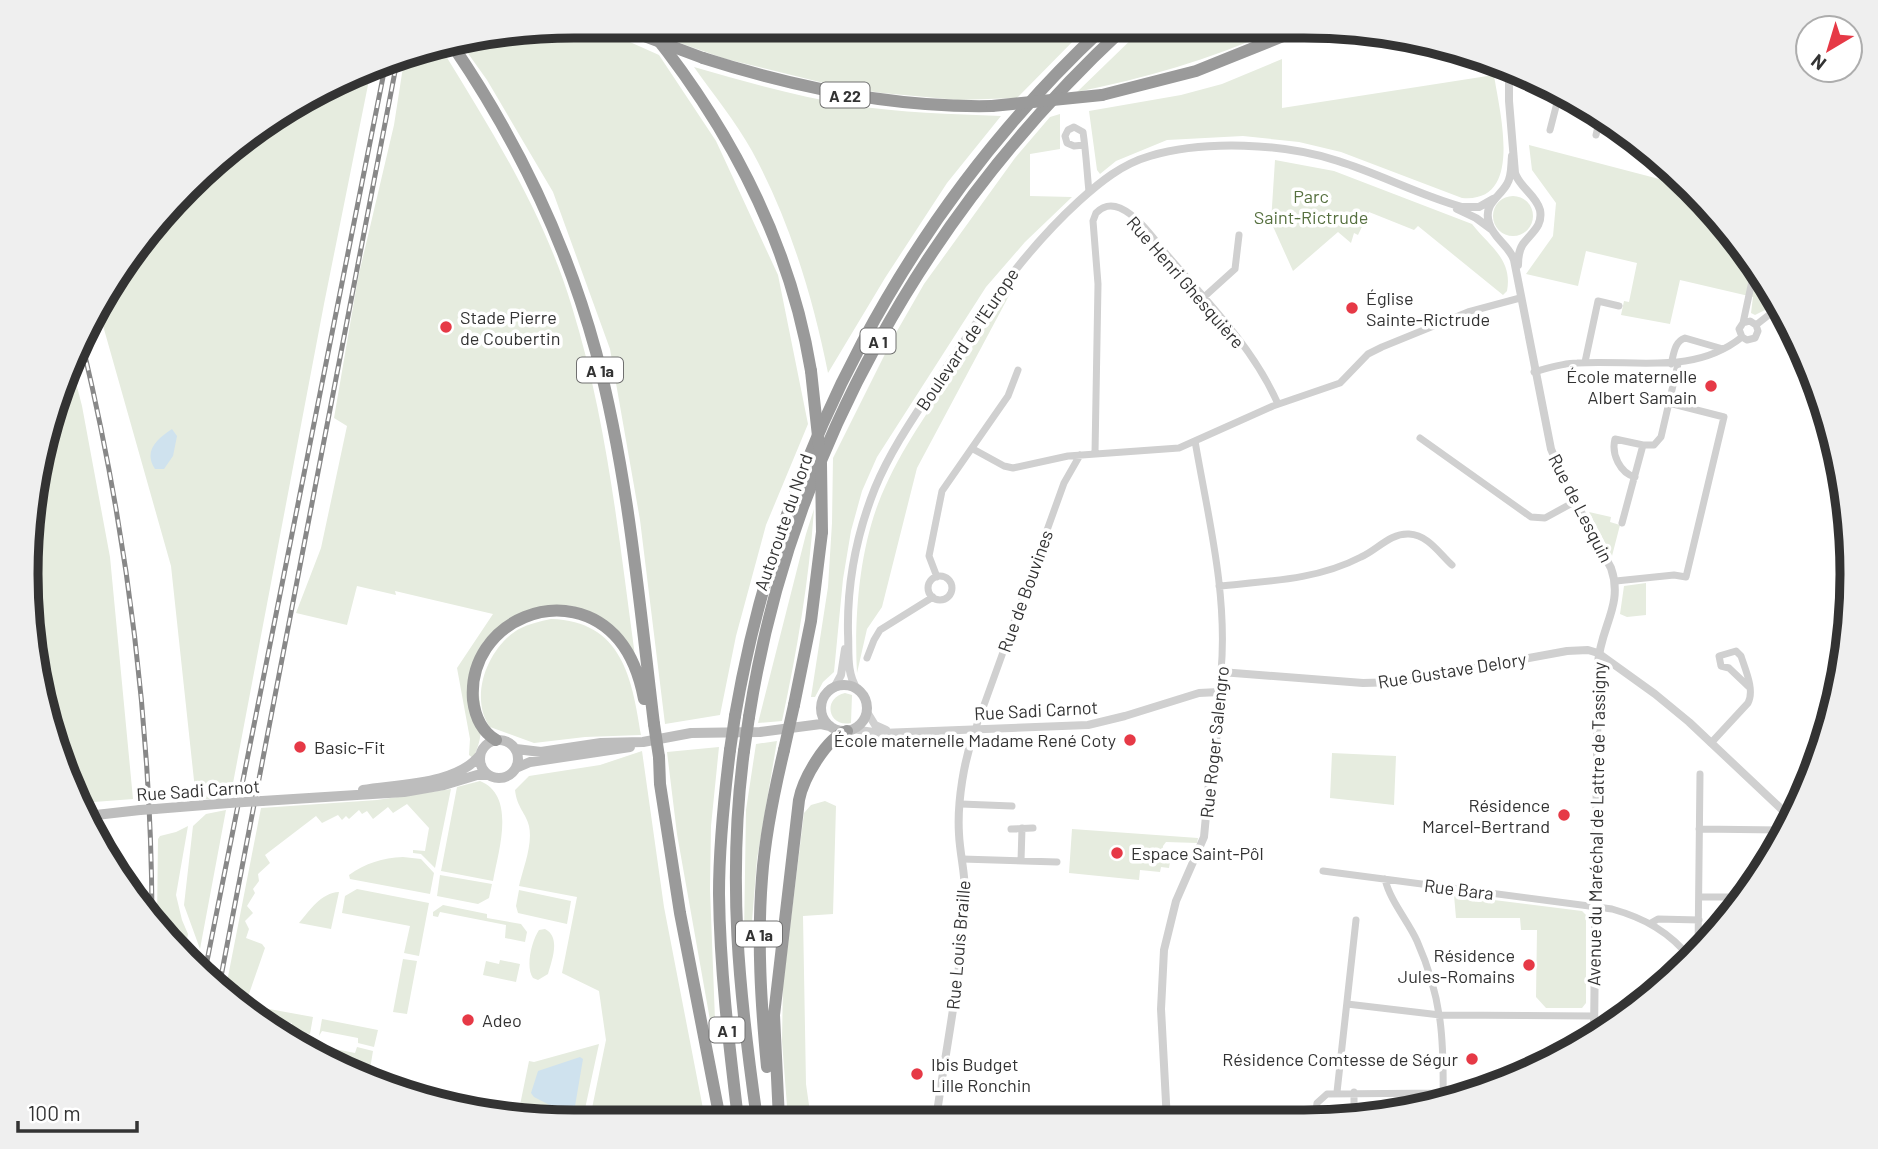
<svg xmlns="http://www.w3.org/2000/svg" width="1878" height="1149" font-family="Barlow,sans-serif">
  <rect width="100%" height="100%" fill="#fff"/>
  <!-- green -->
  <path fill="#e6ecdf" d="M574 26H594L659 55 716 141 778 275 808 424 766 525 736 636 720 715 665 724 640 520 610 349 553 192 487 80 462 45Z
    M660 27 1085 29 1017 98 958 100 882 93 836 86 726 59 671 40Z
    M1141 30H1276C1212 59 1146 78 1077 92Z
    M441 48C492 131 544 213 572 307 607 420 619 539 635 656 624 646 588 612 578 608 545 596 484 623 476 658 474 664 477 673 477 679 480 708 487 731 473 758L469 755 470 739 457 668 493 614 395 591 396 595 357 586 347 625 296 613 321 548 347 426 334 418 358 278 394 125 405 54Z
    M1282 59V108L1494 75C1499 110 1525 204 1462 198L1341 152 1299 142 1243 136 1167 140 1116 161 1100 174 1097 170 1089 111 1181 95 1222 84Z
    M694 67C746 82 798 97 851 105 901 113 951 114 1001 116L947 183 885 278 828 373C813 297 789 219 752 151 736 122 713 94 694 67Z
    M371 70 324 304 230 799H196L171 566 100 315 139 241 241 139Z
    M1060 114V149L1030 154V196L1072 197 1025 242 986 287 877 457 862 491 851 531 843 579 834 672 823 682 815 697H811L828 587 832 523 833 458 893 338 924 284 1015 158 1050 117Z
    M1529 145 1686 186 1715 213 1779 303 1755 315 1751 313 1753 297 1680 280 1670 324 1621 315 1624 301 1629 302 1637 263 1586 251 1578 286 1526 274 1553 236 1556 203 1532 170Z
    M1275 160 1334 171 1472 224C1489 246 1513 259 1507 291L1503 295 1418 226 1414 230 1369 212 1358 235 1354 233 1351 243 1338 232 1293 271 1271 222Z
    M1493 216a20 20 0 1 1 40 0a20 20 0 1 1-40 0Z
    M1021 273 917 468 882 607 867 629 857 673C854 620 859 554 878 504 896 457 925 416 953 375 976 341 999 307 1021 273Z
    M72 367 82 406 110 557 133 799 81 803 55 750 26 574 55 399Z
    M814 509C809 581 797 651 782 721L758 723 806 534Z
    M1589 512 1611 517 1610 522 1620 525 1612 556Z
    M1646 583V615L1627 617 1620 614 1624 586Z
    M551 619C622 621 632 678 641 735L585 737 534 743 490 727C468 696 489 646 519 629 529 624 540 621 551 619Z
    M845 693 852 695 851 723C828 728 822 698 845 693Z
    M777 741 757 859 751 934 744 935 746 810 756 744Z
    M719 747 711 826 710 889 715 1020H710L677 834 667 752Z
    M642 751 664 907 705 1119 590 1118 606 1040 599 991 562 973 577 897 519 886C523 868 533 845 529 826 526 813 517 808 515 790L529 776 600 765Z
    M1332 753 1396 756 1394 805 1330 798Z
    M480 781C517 796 498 852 493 881L441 871 457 787Z
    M451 789 435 868 421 854 413 853V850L425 851 429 828 407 804 393 813 388 807 373 819 367 811 362 814 359 810 349 819 346 816 342 820 338 815 322 823 316 816 265 855 270 863 258 874 259 881 253 889 255 893 247 906 253 913 245 921 249 929 246 938 262 944 265 948 243 1011 241 1010 225 992 261 808 377 800Z
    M825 801 836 806 833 914 803 916 806 1084 811 1119H788L782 1041 783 984 804 813 811 805Z
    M226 810 200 949 184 905 193 826 206 814Z
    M188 826 176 895 182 920 188 934 185 950 157 921 158 839 160 836 176 832Z
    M1072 829 1198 838 1197 843 1166 842 1163 846 1162 856 1174 859V862H1170L1169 868 1161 867 1160 872 1140 870 1139 880 1069 873Z
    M403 857 421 859 434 873 430 894 350 879 349 875C366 863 382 858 403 857Z
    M440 875 492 884 489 898 478 904 437 896Z
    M357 889 429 903 419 956 404 953 410 926 342 913 345 896Z
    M519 890 571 901 567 924 518 913 516 906Z
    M339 892 331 929 299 923C310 910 321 893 339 892Z
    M1454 895 1582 911 1586 915V1003L1582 1008H1546L1536 997 1537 930H1521L1520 918H1456Z
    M443 905 487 914V918L521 924 527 932 525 942 505 938 506 925 440 912 438 917 433 916V912Z
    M545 929C561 937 552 960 548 974L538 980 533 978C525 967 532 940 539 930Z
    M403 959 417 961 407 1014 393 1012Z
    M500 960 520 964 516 982 483 975 486 961 499 964Z
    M258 1007 313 1017 310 1034 291 1030 292 1023 273 1020 271 1027 256 1018Z
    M322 1019 378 1030 374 1047 358 1043V1038L322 1031 319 1036Z
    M318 1040 320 1046 355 1053 357 1047 373 1051 370 1069 332 1062 316 1053Z
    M599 1044 583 1118H523L506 1115 508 1103 520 1105 529 1061 534 1062Z"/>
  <!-- water -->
  <path fill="#cfe2ee" d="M172 429 177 436 173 456 164 469H155C143 451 157 439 172 429Z
    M580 1057 583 1059 574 1112 571 1116 534 1097 531 1093 538 1071Z"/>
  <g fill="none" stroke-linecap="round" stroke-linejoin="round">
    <!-- minor -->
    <path stroke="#d0d0d0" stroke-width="7" d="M1550 130 1559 95
      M1596 135 1600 118
      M1084 145 1074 146 1067 143 1065 136 1068 130 1074 127 1083 132C1086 152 1087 172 1089 192
      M1204 297 1235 269 1239 235
      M1743 323 1755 267
      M1756 325 1770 314 1782 309
      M1742 337 1739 329 1743 323 1750 321 1756 325
      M1742 337 1747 340 1755 338 1758 331 1756 325
      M1585 362 1598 301 1619 306
      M1671 364C1674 354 1674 342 1685 338L1723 349
      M1534 372C1548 368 1563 363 1577 363 1634 359 1693 376 1742 337
      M1420 438 1531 517 1545 518 1576 501
      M1195 441C1208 517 1228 594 1221 672
      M973 449 1004 466 1013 468 1068 456 1179 448 1273 406 1340 383 1368 354 1382 347 1468 312 1520 298
      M1095 453 1098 284 1093 221 1096 213C1103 206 1110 204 1120 208 1140 217 1155 241 1169 257 1208 302 1254 349 1278 404
      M1635 477C1620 473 1611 454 1615 439L1643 445
      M1622 523 1643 445H1654L1661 437 1678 364
      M928 588a12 12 0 1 1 24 0a12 12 0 1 1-24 0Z
      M937 577 929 556 942 491 1008 396 1018 370
      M1616 581 1674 575 1686 577 1724 417 1669 403
      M1219 586C1268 581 1317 580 1361 557 1377 550 1390 533 1409 534 1428 535 1439 553 1452 565
      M867 658 874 640 880 630 933 597
      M975 730 1064 483 1080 455
      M1711 743 1748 703C1755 690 1745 669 1741 656L1736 651 1719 656 1721 666 1729 668 1750 688
      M961 804 1012 806
      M1011 829 1033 828
      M1699 829 1787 830
      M962 859 1057 862
      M1021 861 1022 828
      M1323 871 1612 909C1644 918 1670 932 1691 959
      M1385 879C1390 901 1408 921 1417 941 1443 1000 1444 1042 1443 1104
      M1699 897H1745
      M1651 923 1658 919 1699 920
      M1698 951 1700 774
      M1347 1004 1440 1015 1594 1016
      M1337 1092 1356 920
      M1354 1119V1092
      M1315 1121 1317 1103 1327 1094 1443 1093"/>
    <!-- tertiary -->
    <path stroke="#d0d0d0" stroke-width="8" d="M1509 67V101L1515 173C1520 188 1536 195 1540 210 1543 226 1532 232 1523 244 1519 250 1518 258 1518 265
      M1512 156C1511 166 1512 176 1507 184 1499 198 1483 204 1489 223 1493 238 1509 245 1514 260L1551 449 1567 486 1611 568C1624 605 1600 627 1598 664L1594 1038
      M1457 209 1476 218 1491 229
      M834 688 841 675 845 649
      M857 689C846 672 849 652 848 633 847 584 857 533 875 488 892 447 918 411 942 374 983 312 1023 252 1079 201 1100 182 1122 164 1150 156 1204 140 1284 143 1338 161 1380 174 1419 195 1462 207H1479L1493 199
      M867 712 875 725 886 730
      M852 729 881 733 1088 725 1125 716 1199 693 1219 692
      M936 1120C946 1046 962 972 965 898 966 876 960 856 959 834 957 802 964 760 975 730
      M1167 1121 1161 1009 1164 950 1176 901 1204 837 1210 773 1215 756 1221 672 1363 683 1399 682 1567 651 1588 650 1598 653 1655 694 1689 722 1793 820"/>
    <!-- secondary -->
    <path stroke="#bdbdbd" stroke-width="10" d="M821 708a23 23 0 1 1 46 0a23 23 0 1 1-46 0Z
      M480 759a19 19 0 1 1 38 0a19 19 0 1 1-38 0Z
      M516 749 541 752 601 743 643 742 691 733 760 732 821 724 830 726
      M516 768 530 762 630 747
      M363 790C398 784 457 785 480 755
      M262 801 404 792 444 785 477 775H488
      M155 809 229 803
      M87 816 140 810"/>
    <!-- motorway -->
    <path stroke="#9a9a9a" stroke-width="12" d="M648 27C729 127 790 243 811 371
      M453 46C517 140 566 242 596 352 628 473 639 600 654 724
      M703 58C797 88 893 108 992 106
      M1102 95 1196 71 1298 30
      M794 705 811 621 822 532
      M735 716C780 454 907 211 1102 29
      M749 717C790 452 928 210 1123 29
      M496 740C481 731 475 716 473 700 467 620 568 579 619 640 633 657 640 678 644 699
      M730 750C724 798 719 846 719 894 720 970 729 1044 738 1119
      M744 751C727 878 739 993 757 1119
      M659 757 660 784 680 913 720 1119
      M767 1067C761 1004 757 941 762 878 765 835 774 792 784 750
      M779 1119 774 1015 799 800C803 779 826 738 847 731"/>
    <defs>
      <path id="rail" d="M83 347C127 533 151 722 152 914
        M205 971 386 62
        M219 987 398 56"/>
    </defs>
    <!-- rail casing -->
    <use href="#rail" stroke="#888" stroke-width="5"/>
    <!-- rail -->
    <use href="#rail" stroke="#fff" stroke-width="2.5" stroke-dasharray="8" stroke-linecap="butt"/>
    <!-- secondary-bridge -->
    <path stroke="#bdbdbd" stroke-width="10" d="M229 803 262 801
      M140 810 155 809"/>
    <!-- motorway-bridge -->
    <path stroke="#9a9a9a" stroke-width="12" d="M628 30 703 58
      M992 106 1102 95
      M811 371 821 464 822 532
      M654 724 659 757
      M730 750 735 716
      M784 750 794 705
      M744 751 749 717"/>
  </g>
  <!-- markers -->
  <g fill="#e63946" stroke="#fff" stroke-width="2.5">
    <circle cx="1352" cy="308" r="7"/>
    <circle cx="446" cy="327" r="7"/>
    <circle cx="1711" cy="386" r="7"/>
    <circle cx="1130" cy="740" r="7"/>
    <circle cx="300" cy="747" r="7"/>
    <circle cx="1564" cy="815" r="7"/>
    <circle cx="1117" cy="853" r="7"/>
    <circle cx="1529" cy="965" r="7"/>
    <circle cx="468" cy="1020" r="7"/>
    <circle cx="1472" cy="1059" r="7"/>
    <circle cx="917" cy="1074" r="7"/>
  </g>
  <g text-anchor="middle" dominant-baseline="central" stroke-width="7" stroke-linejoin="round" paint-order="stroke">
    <!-- shield labels -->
    <g fill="#fff" stroke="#707070" stroke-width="2">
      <rect x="820.5" y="82.5" width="49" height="25" rx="5"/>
      <rect x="860.5" y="328.5" width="35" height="25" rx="5"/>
      <rect x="577" y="357.5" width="46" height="25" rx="5"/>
      <rect x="736" y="921.5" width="46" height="25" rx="5"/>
      <rect x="709.5" y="1017.5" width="35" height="25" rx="5"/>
    </g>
    <g font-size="16" font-weight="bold" fill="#333">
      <text x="845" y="95">A 22</text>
      <text x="878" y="341">A 1</text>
      <text x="600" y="370">A 1a</text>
      <text x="759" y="934">A 1a</text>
      <text x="727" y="1030">A 1</text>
    </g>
    <!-- park labels -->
    <g font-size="18" fill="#56703f" stroke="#fff">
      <text x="1311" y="196">Parc<tspan x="1311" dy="21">Saint-Rictrude</tspan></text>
    </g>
    <!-- street labels -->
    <g font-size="18" fill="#333" stroke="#fff">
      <text transform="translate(1186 282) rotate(49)">Rue Henri Ghesquière</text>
      <text transform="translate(967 339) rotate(-56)">Boulevard de l'Europe</text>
      <text transform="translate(1581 508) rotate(63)">Rue de Lesquin</text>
      <text transform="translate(783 522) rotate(-71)">Autoroute du Nord</text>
      <text transform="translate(1025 591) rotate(-70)">Rue de Bouvines</text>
      <text transform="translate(1452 670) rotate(-9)">Rue Gustave Delory</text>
      <text transform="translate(1036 710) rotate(-3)">Rue Sadi Carnot</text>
      <text transform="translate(1214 742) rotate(-84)">Rue Roger Salengro</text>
      <text transform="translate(198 790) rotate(-4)">Rue Sadi Carnot</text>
      <text transform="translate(1596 824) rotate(-89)">Avenue du Maréchal de Lattre de Tassigny</text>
      <text transform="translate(1459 889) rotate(7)">Rue Bara</text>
      <text transform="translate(958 945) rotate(-85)">Rue Louis Braille</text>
    </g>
    <!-- poi labels -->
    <g font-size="18" fill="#333" stroke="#fff" text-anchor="start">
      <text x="1366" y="298">Église<tspan x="1366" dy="21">Sainte-Rictrude</tspan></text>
      <text x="460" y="317">Stade Pierre<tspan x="460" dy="21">de Coubertin</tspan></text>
      <text x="1697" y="376" text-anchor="end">École maternelle<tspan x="1697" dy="21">Albert Samain</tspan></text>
      <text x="1116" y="740" text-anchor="end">École maternelle Madame René Coty</text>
      <text x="314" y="747">Basic-Fit</text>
      <text x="1550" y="805" text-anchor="end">Résidence<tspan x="1550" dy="21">Marcel-Bertrand</tspan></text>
      <text x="1131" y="853">Espace Saint-Pôl</text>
      <text x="1515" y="955" text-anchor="end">Résidence<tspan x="1515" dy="21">Jules-Romains</tspan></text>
      <text x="482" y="1020">Adeo</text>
      <text x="1458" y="1059" text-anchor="end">Résidence Comtesse de Ségur</text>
      <text x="931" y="1064">Ibis Budget<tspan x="931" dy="21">Lille Ronchin</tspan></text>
    </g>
  </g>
  <!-- crop -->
  <path d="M0 0H1878V1149H0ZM574 38H1304A536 536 0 0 1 1840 574V574A536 536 0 0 1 1304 1110H574A536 536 0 0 1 38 574V574A536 536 0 0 1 574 38Z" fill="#efefef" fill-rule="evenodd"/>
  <path fill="none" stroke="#333" stroke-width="9" d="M574 38H1304A536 536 0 0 1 1840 574V574A536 536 0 0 1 1304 1110H574A536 536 0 0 1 38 574V574A536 536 0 0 1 574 38Z"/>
  <!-- north arrow -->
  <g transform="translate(1829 49) rotate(218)"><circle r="33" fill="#ffffff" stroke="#adadad" stroke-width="2"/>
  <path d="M0-5L12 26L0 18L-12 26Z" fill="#e63946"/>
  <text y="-10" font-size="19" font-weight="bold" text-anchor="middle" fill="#333333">N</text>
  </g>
  <!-- scale -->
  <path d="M18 1121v10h119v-10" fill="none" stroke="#333333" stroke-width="3.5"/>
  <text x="28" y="1121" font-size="21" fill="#333333" stroke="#ffffff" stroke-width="5" paint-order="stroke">100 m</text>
</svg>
